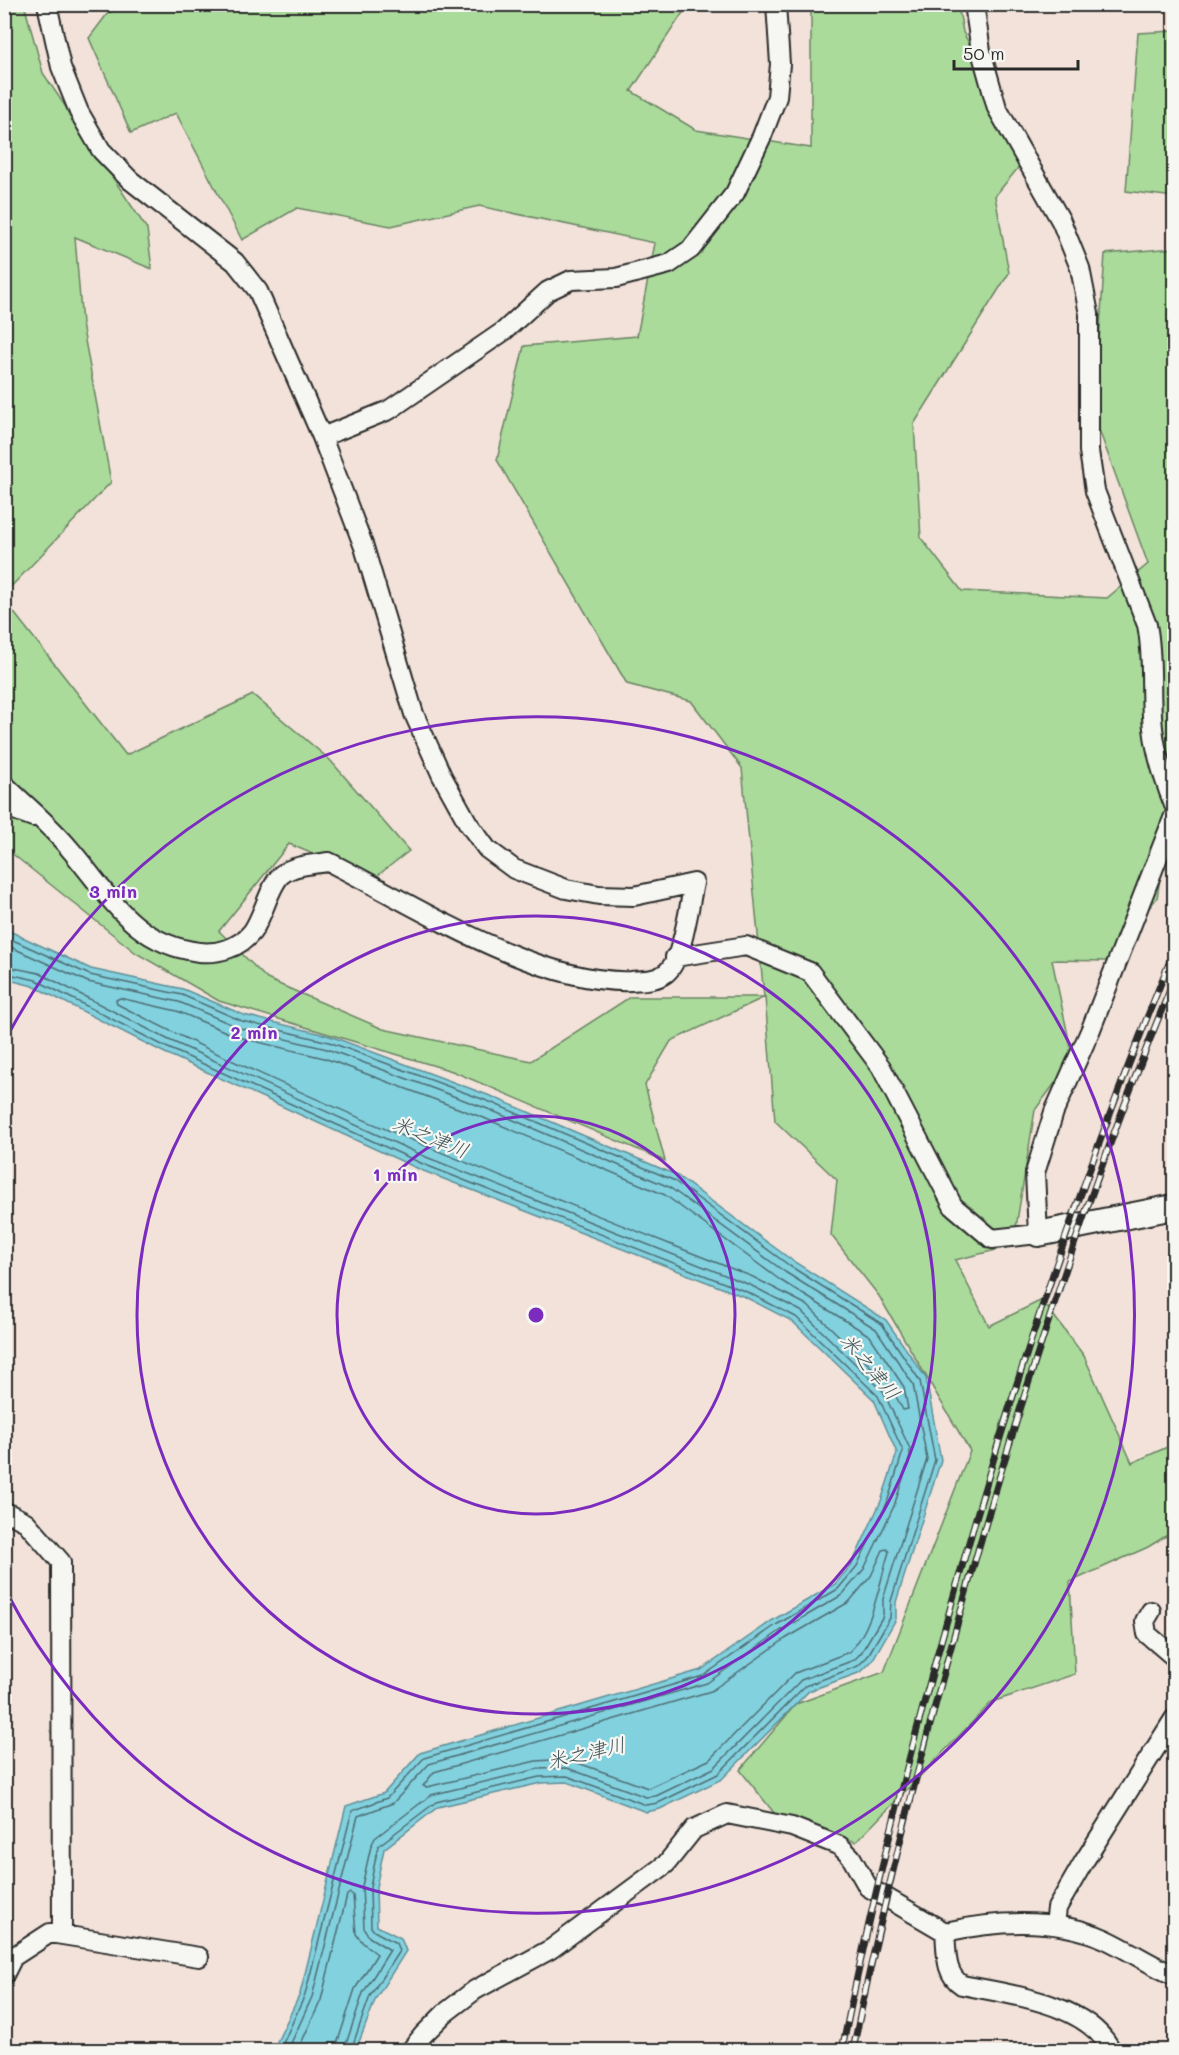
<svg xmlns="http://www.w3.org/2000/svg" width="1179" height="2055" font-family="Mali,'Klee One',sans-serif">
  <rect width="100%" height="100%" fill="#f2e2d9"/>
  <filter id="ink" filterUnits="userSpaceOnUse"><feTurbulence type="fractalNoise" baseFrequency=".0167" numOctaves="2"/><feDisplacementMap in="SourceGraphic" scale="12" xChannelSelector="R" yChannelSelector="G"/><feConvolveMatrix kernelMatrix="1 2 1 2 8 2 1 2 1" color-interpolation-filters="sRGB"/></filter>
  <g filter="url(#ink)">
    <!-- green -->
    <path fill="#aadb9b" stroke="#6a8363" stroke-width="1.5" d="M24 4 43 73 147 229 152 269 75 237 82 324 111 482 5 593 4 5Z
      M130 5H688L631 91 696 130 811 148V5H958L963 32 1028 156 995 196 1009 273 914 424 921 538 962 591 1107 598 1148 564 1094 416 1105 254 1174 248V787L1157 898 1106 961 1052 960 1073 1059 1035 1110 1013 1246 955 1260 989 1326 1042 1300 1084 1356 1132 1463 1174 1444V1531L1148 1547 1070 1582 1075 1674 992 1702 856 1842 775 1814 740 1770 796 1704 884 1672 970 1451 879 1296 831 1235 837 1180 775 1121 765 997 671 1041 645 1085 665 1161 452 1071 219 1001 136 953 5 848 4 600 126 755 253 695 330 760 409 851 373 879 289 844 219 931 267 979 383 1029 531 1061 630 997H764L742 768 691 701 627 684 497 460 524 346 637 336 655 243 479 206 391 226 297 208 242 240 176 113 131 133 89 38 108 13Z
      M1174 31V197L1126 191 1138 33Z"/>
    <!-- water -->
    <path fill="#82d1df" stroke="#5f8f97" stroke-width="1.5" d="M5 929 91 969 183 989 244 1015 330 1036 493 1097 676 1175 793 1261 886 1320 926 1378 941 1460 896 1602V1619L872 1661 861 1672 809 1691 722 1779 660 1809 646 1812 567 1782 541 1783 438 1807 384 1849 376 1887 377 1926 401 1938 406 1951 376 1998 356 2050H273L300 1994 346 1806 384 1793 420 1753 701 1670 773 1620 835 1584 852 1564 881 1501 897 1453 874 1400 792 1321 745 1297 421 1170 163 1052 33 986 5 979Z"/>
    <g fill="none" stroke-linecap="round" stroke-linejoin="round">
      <!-- shore -->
      <path stroke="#4e6d73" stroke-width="1.5" d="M4 936 90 975 182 995 242 1021 329 1042 490 1102 673 1180 790 1266 882 1324 920 1381 935 1460 891 1601 890 1618 867 1657 858 1666 805 1686 718 1774 658 1803 646 1805 567 1776 539 1777 436 1802 378 1846 370 1887 371 1927 374 1931 396 1943 399 1951 370 1996 351 2050
        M4 944 88 982 179 1002 240 1028 327 1049 488 1109 669 1187 785 1272 876 1329 913 1384 927 1459 883 1599V1616L861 1653 854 1660 801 1680 714 1768 656 1796 646 1797 567 1768 538 1769 431 1795 375 1838 371 1846 362 1886 364 1928 369 1937 390 1950 363 1993 344 2050
        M4 966 39 973 169 1040 426 1157 750 1285 801 1311 883 1391 910 1449V1457L894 1506 864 1569 842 1595 780 1631 707 1683 429 1764 393 1803 358 1816 312 1997 288 2050
        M4 973 36 980 166 1047 423 1164 747 1292 796 1317 878 1396 903 1451 887 1503 857 1566 838 1589 776 1625 703 1676 424 1758 387 1798 352 1811 305 1995 280 2050
        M120 998 177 1011 238 1037 324 1058 484 1118 665 1195 780 1280 870 1336 904 1387 908 1409 903 1410 890 1385 807 1305 753 1277C539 1192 322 1110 117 1004L116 1000Z
        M887 1549 889 1552C879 1583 873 1630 849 1652L795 1673 709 1760 648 1788 567 1759 536 1761 427 1787 423 1786 434 1772 711 1691 785 1639 849 1602 871 1576 883 1550Z
        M298 2050 321 2000 347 1895 350 1893 353 1895 356 1934 363 1943 377 1954 355 1989 335 2050"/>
      <defs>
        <path id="street" d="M974 4 981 51 997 108 1061 221 1080 268 1089 314V451L1095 491 1147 625C1154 659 1149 694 1153 728 1156 755 1164 780 1174 805
          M322 437 389 410 504 331 548 291 571 280 616 278 669 264 691 249 735 193 762 136 777 97 780 64 776 4
          M4 784C25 805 50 825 69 848 109 894 132 944 199 952 219 954 239 948 252 932 263 917 269 887 281 875 293 865 314 864 329 862 413 904 537 985 631 981 644 980 655 981 666 973 683 960 689 905 694 883L634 896 599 895 566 889 514 869 487 849 468 823 442 776 414 714 364 547 322 437 258 291 235 262 130 180 101 150 79 112 61 67 47 4
          M4 806 33 817
          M675 957 746 946 810 972 881 1067 953 1206 992 1239 1038 1234 1035 1173 1054 1112 1091 1029 1174 816
          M4 1511 26 1522 61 1562 62 1933
          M1151 1611 1145 1621 1147 1634 1174 1657
          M1055 1925 1057 1908 1083 1863 1174 1719
          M945 1932C947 1951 944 1974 962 1985 1008 1994 1088 2003 1111 2050
          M4 1975 13 1957 50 1933 199 1957
          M411 2050 423 2035 445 2013 475 1990 551 1949 666 1864 694 1829 727 1814 792 1827 840 1846 851 1857 868 1887 945 1932C996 1921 1055 1917 1105 1939 1129 1950 1150 1965 1174 1975"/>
        <path id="secondary" d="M1038 1234 1174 1207"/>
      </defs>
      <!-- street casing -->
      <use href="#street" stroke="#2b2b2b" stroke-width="22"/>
      <!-- secondary casing -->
      <use href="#secondary" stroke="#2b2b2b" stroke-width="28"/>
      <!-- street -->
      <use href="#street" stroke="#f6f6f2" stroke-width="18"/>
      <!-- secondary -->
      <use href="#secondary" stroke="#f6f6f2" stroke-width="24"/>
      <defs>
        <path id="rail" d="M842 2050C871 1903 908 1757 949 1613 1011 1388 1085 1167 1174 951
          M853 2050C883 1900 922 1751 963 1603 1022 1392 1090 1183 1174 980"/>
      </defs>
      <!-- rail casing -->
      <use href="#rail" stroke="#2b2b2b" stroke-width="7"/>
      <!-- rail -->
      <use href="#rail" stroke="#f6f6f2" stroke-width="4.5" stroke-dasharray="14" stroke-linecap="butt"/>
    </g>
  </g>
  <!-- distance rings -->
  <g fill="none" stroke="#7b2cbf" stroke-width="3">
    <circle cx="536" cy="1315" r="199"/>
    <circle cx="536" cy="1315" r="399"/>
    <path d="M6 1039A598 598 0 1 1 6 1591"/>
  </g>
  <g text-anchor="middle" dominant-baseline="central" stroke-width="4.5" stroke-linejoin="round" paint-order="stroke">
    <!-- water labels -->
    <g font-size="20" font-style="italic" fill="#415458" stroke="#f6f6f2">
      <text transform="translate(431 1136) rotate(22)">米之津川</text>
      <text transform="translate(871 1366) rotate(50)">米之津川</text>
      <text transform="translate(586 1752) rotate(-13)">米之津川</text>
    </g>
  </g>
  <circle cx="536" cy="1315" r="9" fill="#7b2cbf" stroke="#f6f6f2" stroke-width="3"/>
  <g font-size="18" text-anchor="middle" font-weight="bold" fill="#7b2cbf" stroke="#f6f6f2" stroke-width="4.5" stroke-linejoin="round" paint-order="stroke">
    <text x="113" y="898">3 min</text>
    <text x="254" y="1039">2 min</text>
    <text x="395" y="1181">1 min</text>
  </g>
  <!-- margin -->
  <rect width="1179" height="2055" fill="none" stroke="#f6f6f2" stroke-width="24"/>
  <rect x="12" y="12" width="1155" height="2031" fill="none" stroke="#2b2b2b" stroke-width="2" filter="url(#ink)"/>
  <!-- scale -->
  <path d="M954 60v9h124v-9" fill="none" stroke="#2b2b2b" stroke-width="3"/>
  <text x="963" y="60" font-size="18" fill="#2b2b2b" stroke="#f6f6f2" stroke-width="4.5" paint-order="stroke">50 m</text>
</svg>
